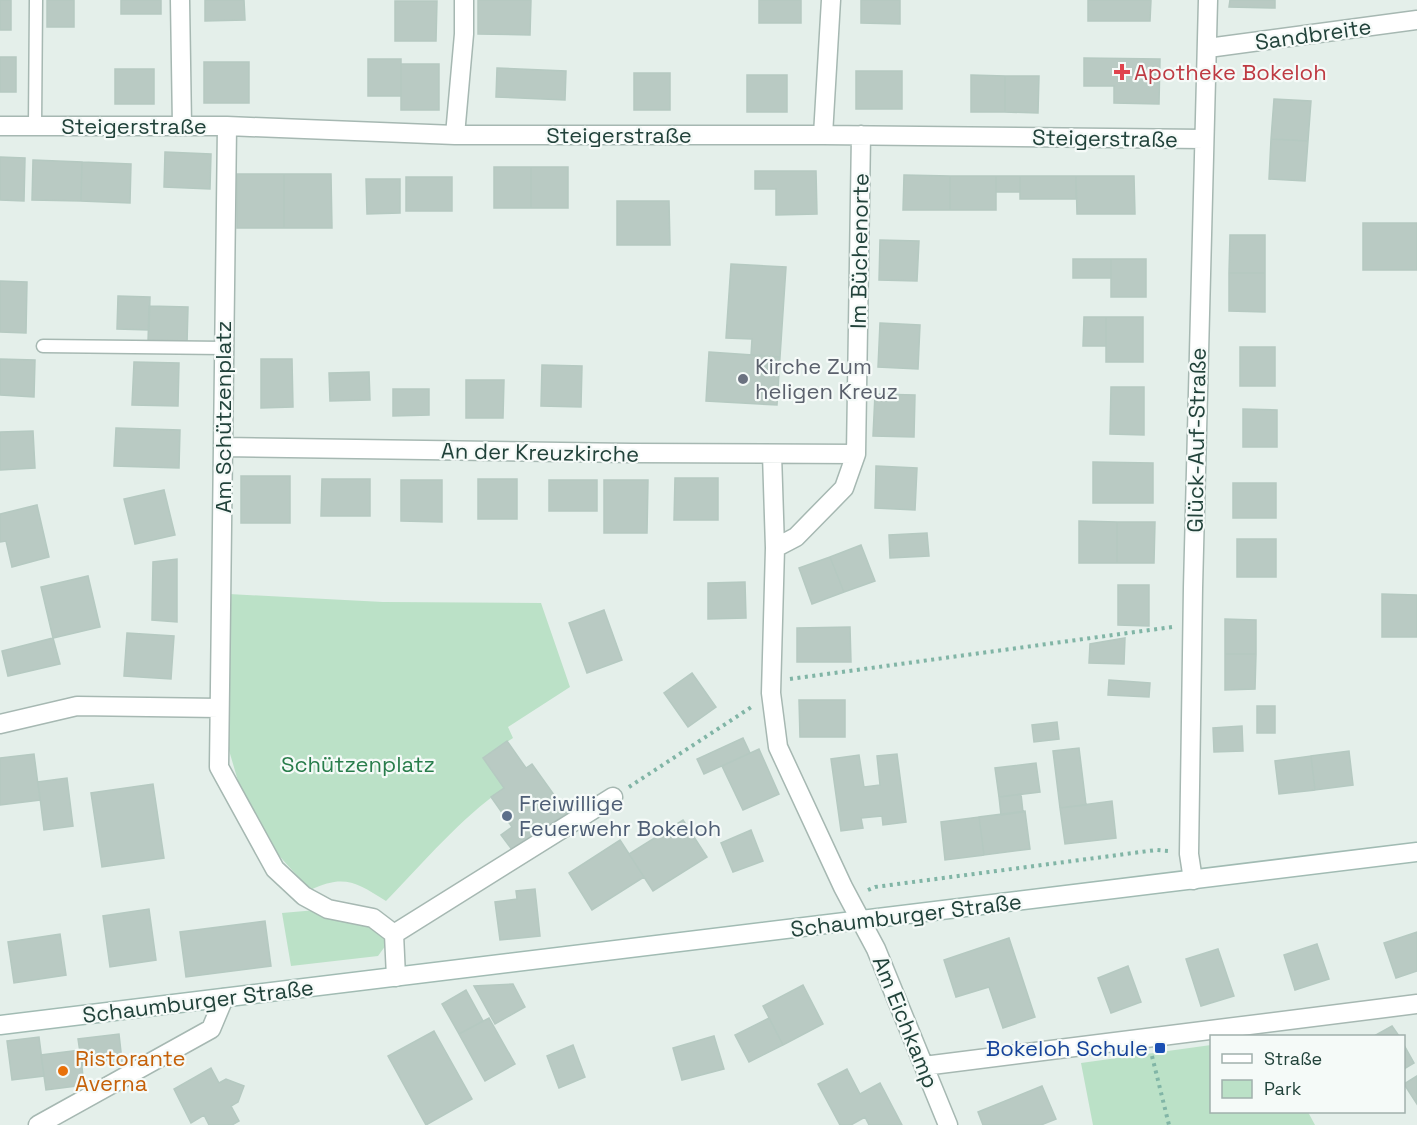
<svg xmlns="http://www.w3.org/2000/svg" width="1417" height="1125" font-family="'Space Grotesk',sans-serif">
  <rect width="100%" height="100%" fill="#e4efea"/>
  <!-- green -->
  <path fill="#bbe1c7" d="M229 594 383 602 541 603 570 687 508 727 513 738 483 758 504 788C460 819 424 862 386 901 356 882 344 874 310 890L273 849 238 781 226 740Z
    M328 909 394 934 378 956 291 966 282 913Z
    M1211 1045 1212 1112H1308L1315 1125H1093L1081 1063Z"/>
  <!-- building -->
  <path fill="#b9cac3" stroke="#b5c9c1" stroke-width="1.5" d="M0 0H11V30H0Z
    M47 0H74V27H47Z
    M121 0H161V14H121Z
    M205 0H244L245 20 205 21Z
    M478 0H531L530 35 478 34Z
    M759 0H801V23H759Z
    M861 0H900V24L861 23Z
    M1088 0H1151L1150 21H1088Z
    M1230 0H1275V8L1229 7Z
    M395 1H437L436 41H395Z
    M0 57H16V92H0Z
    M1084 58 1160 59 1159 104 1114 103V86H1084Z
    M368 59H401V96H368Z
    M204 62H249V103H204Z
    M401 64H439V110H401Z
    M497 68 566 71 565 100 496 97Z
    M115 69H154V104H115Z
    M856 71H902V109H856Z
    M634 73H670V110H634Z
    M747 75H787V112H747Z
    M971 75 1005 76V112H971Z
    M1005 76H1039L1038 113 1005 112Z
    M1274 99 1311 101 1308 141 1271 139Z
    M1271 139 1308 141 1305 181 1269 179Z
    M165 152 211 154 210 189 164 187Z
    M0 157 25 158 24 201 0 200Z
    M33 160 82 162 81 201 32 200Z
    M82 162 131 164 130 203 81 201Z
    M494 167H531V208H494Z
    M531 167H568V208H531Z
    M755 171H816L817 214 776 215V189H755Z
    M237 174H284V228H237Z
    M284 174H331L332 228H284Z
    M904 175 950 176V210H903Z
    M950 176H996V210H950Z
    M996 176H1020V192H996Z
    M1020 176H1076V199H1020Z
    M1076 176H1134L1135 214H1077Z
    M406 177H452V211H406Z
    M366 179H400V213L367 214Z
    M617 201H669L670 245H617Z
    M1363 223H1417V270H1363Z
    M1230 235H1265V273H1229Z
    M880 240 919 241 917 281 879 280Z
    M1073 259H1111V278H1073Z
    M1111 259H1146V297H1111Z
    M731 264 786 267 780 357 751 355 752 339 726 338Z
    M1229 273H1265V312L1229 311Z
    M0 281 27 282 26 333 0 332Z
    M118 296 150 297 149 330 117 329Z
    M149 306 188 307 187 344 148 343Z
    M1084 317H1106V346H1083Z
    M1106 317H1143V362H1106Z
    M880 323 920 325 918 369 878 367Z
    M1240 347H1275V386H1240Z
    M709 352 780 357 777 405 706 401Z
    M0 359 35 360 34 397 0 395Z
    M261 359H292L293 407 261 408Z
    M134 362 179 363 178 406 132 405Z
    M542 365 582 366 581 407 541 406Z
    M369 372 370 400 330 401 329 373Z
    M466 380H504L503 418H466Z
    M1111 387H1144V435L1110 434Z
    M393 389H429V415L393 416Z
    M875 394 915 395 914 437 873 436Z
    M1243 409 1277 410V447H1243Z
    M116 428 180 430 179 468 114 466Z
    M33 431 35 468 0 470V432Z
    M1093 462 1153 463V503H1093Z
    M876 466 917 468 915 510 875 508Z
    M241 476H290V523H241Z
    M675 478H718V520H674Z
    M322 479H370V516H321Z
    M478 479H517V519H478Z
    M401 480H442V522L401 521Z
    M549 480H597V511H549Z
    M604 480H648L647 533H604Z
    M1233 483H1276V518H1233Z
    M164 490 175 535 135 544 124 499Z
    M37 505 49 557 12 567 6 541 0 542V514Z
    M1079 521 1117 522V563H1079Z
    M1117 522H1155L1154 563H1117Z
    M927 533 929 556 890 558 889 535Z
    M1237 539H1276V577H1237Z
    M861 545 875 581 844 592 830 557Z
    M830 557 844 592 812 604 799 568Z
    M177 559V622L152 620 153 562Z
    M88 576 100 627 53 638 41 587Z
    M745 582 746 618 708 619V583Z
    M1118 585H1149V626L1118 625Z
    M1382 594 1417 595V637H1382Z
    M604 610 622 660 587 673 569 623Z
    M1225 619 1256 620V654H1225Z
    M850 627 851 662H797V628Z
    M127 633 174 636 171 679 124 676Z
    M53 638 60 664 8 676 2 651Z
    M1125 638 1124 664 1089 663 1090 644Z
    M1225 654H1256L1255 689 1225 690Z
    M692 673 716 707 688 727 664 693Z
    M1109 680 1150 683 1149 697 1108 695Z
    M799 700H845V737H800Z
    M1257 706H1275V733H1257Z
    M1057 722 1059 739 1034 742 1032 725Z
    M1242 726 1243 751 1214 752 1213 728Z
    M743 738 750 753 704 774 697 759Z
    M507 741 526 768 532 764 567 813 513 851 501 835 512 827 491 797 504 788 483 758Z
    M1079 748 1086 805 1060 808 1053 751Z
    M759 749 779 794 743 810 722 766Z
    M1349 751 1353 785 1315 790 1311 756Z
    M34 754 40 800 0 805V758Z
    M897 754 906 822 883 825 882 816 861 818 863 828 841 831 831 759 859 755 864 787 880 785 877 756Z
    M1311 756 1315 790 1279 794 1275 761Z
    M1036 763 1040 792 999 797 995 768Z
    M67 778 73 826 44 830 38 782Z
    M153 784 164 858 102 867 91 793Z
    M1021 794 1023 812 1001 815 999 797Z
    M1112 801 1116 838 1065 844 1060 808Z
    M1025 811 1030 849 984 855 979 817Z
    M979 817 984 855 945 860 941 822Z
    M683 820 707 857 653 891 629 854Z
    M751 830 763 861 733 872 721 843Z
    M620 840 644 877 592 910 569 873Z
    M535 889 540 936 500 940 495 902 517 899 516 891Z
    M149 909 156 960 110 967 103 916Z
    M265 921 271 966 186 977 180 932Z
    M1417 932V971L1396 978 1384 943Z
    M60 934 66 975 14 983 8 942Z
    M1009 938 1035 1017 1003 1028 989 987 956 997 944 960Z
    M1317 944 1329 979 1295 990 1284 955Z
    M1218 949 1234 996 1201 1006 1186 959Z
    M1128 966 1141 1002 1111 1013 1098 978Z
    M513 984 525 1007 495 1024 474 986Z
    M803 985 823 1024 783 1045 763 1006Z
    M466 990 483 1021 459 1034 442 1004Z
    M489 1018 515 1064 485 1081 459 1034Z
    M769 1018 783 1045 749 1062 735 1035Z
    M1392 1026 1399 1036H1374Z
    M434 1031 472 1099 426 1125 388 1056Z
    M119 1034 122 1061 82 1066 78 1039Z
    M714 1036 724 1069 682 1080 673 1048Z
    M39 1037 44 1076 12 1080 7 1041Z
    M573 1045 585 1077 559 1088 547 1056Z
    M1404 1045 1414 1063 1404 1069Z
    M80 1050 84 1085 46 1090 41 1055Z
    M211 1068 219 1083 226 1079 244 1086 238 1102 231 1106 239 1121 232 1125H209L204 1115 191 1123 174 1089Z
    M847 1069 860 1094 880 1083 902 1125H869L865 1117 851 1125H840L818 1084Z
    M1417 1076V1104L1404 1084Z
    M1042 1086 1056 1119 1041 1125H983L978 1112Z"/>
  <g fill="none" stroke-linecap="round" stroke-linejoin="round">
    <defs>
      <path id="lane" d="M35 126 36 0
        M43 346 224 348"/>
      <path id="street" d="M180 0 182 126
        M1208 48 1417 20
        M0 126H227L455 135H823L1204 139
        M227 126 219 767 275 869 304 896 328 909 373 918 394 934
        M455 135 464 34V0
        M823 135 831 0
        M861 135 856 454 844 488 796 537 775 548 771 693 778 747 843 887 876 949 948 1125
        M223 447 632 453 856 454
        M772 454 775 548
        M0 724 77 706 219 708
        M1193 880 1189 854 1193 588 1208 0
        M396 977 394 934 613 797
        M924 1066 1417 1004
        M38 1125 211 1029 224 998"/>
      <path id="secondary" d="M0 1025 1417 852"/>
    </defs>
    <!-- lane casing -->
    <use href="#lane" stroke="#a6b8b2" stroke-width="15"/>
    <!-- street casing -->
    <use href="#street" stroke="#a6b8b2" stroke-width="21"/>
    <!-- secondary casing -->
    <use href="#secondary" stroke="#a1bbb3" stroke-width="21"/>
    <!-- path -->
    <path stroke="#81b5a6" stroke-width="4" stroke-dasharray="3 4.5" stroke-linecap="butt" d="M790 679 1172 627
      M629 787 753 706
      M868 890 875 887 1156 850 1169 851
      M1152 1056 1169 1125"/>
    <!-- lane -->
    <use href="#lane" stroke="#fff" stroke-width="12"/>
    <!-- street -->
    <use href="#street" stroke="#fff" stroke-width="18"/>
    <!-- secondary -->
    <use href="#secondary" stroke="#fff" stroke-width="18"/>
  </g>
  <!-- markers -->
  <path fill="#e0444e" stroke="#f5faf8" stroke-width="2" d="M1119 63h6v6h6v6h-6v6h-6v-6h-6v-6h6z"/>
  <circle fill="#6b7280" stroke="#f5faf8" stroke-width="2" cx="743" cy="379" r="6"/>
  <circle fill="#5c6f8a" stroke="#f5faf8" stroke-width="2" cx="507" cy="816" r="6"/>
  <rect fill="#1a4fb4" stroke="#f5faf8" stroke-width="2" x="1154" y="1042" width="12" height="12" rx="3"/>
  <circle fill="#e8710a" stroke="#f5faf8" stroke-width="2" cx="63" cy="1071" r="6"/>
  <g text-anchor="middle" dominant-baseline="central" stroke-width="4.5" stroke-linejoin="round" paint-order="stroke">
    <!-- street labels -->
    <g font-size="22" fill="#21423a" stroke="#f5faf8">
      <text transform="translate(1313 34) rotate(-8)">Sandbreite</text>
      <text x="134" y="126">Steigerstraße</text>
      <text x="619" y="135">Steigerstraße</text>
      <text transform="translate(1105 138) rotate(1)">Steigerstraße</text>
      <text transform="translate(859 251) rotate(-89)">Im Büchenorte</text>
      <text transform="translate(223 417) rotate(-90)">Am Schützenplatz</text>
      <text transform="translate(1196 440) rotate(-89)">Glück-Auf-Straße</text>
      <text transform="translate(540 452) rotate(1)">An der Kreuzkirche</text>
      <text transform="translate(906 915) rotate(-7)">Schaumburger Straße</text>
      <text transform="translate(198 1001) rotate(-7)">Schaumburger Straße</text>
      <text transform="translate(906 1022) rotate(68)">Am Eichkamp</text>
    </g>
    <!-- health labels -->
    <g font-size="22" fill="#be3a42" stroke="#f5faf8" text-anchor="start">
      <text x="1134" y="72">Apotheke Bokeloh</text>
    </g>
    <!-- worship labels -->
    <g font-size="22" fill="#5b616d" stroke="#f5faf8" text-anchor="start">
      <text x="755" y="366">Kirche Zum<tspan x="755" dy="25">heligen Kreuz</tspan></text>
    </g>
    <!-- park labels -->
    <g font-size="22" fill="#287d4b" stroke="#f5faf8">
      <text x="358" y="764">Schützenplatz</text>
    </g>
    <!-- service labels -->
    <g font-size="22" fill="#4e5e75" stroke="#f5faf8" text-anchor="start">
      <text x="519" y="803">Freiwillige<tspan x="519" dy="25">Feuerwehr Bokeloh</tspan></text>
    </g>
    <!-- transit labels -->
    <g font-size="22" fill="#164399" stroke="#f5faf8" text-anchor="end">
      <text x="1148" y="1048">Bokeloh Schule</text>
    </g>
    <!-- food labels -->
    <g font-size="22" fill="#c56008" stroke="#f5faf8" text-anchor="start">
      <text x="75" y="1058">Ristorante<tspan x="75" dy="25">Averna</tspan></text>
    </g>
  </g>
  <!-- legend -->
  <rect x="1210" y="1035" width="195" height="78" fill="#f5faf8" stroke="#a0b0ac" stroke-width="1.5"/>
  <rect x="1222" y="1054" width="30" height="9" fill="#ffffff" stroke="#a0b0ac" stroke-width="1.5"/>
  <text x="1264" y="1065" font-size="18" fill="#21423a">Straße</text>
  <rect x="1222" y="1080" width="30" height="18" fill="#bbe1c7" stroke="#a0b0ac" stroke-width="1.5"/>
  <text x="1264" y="1095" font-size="18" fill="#21423a">Park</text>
</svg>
